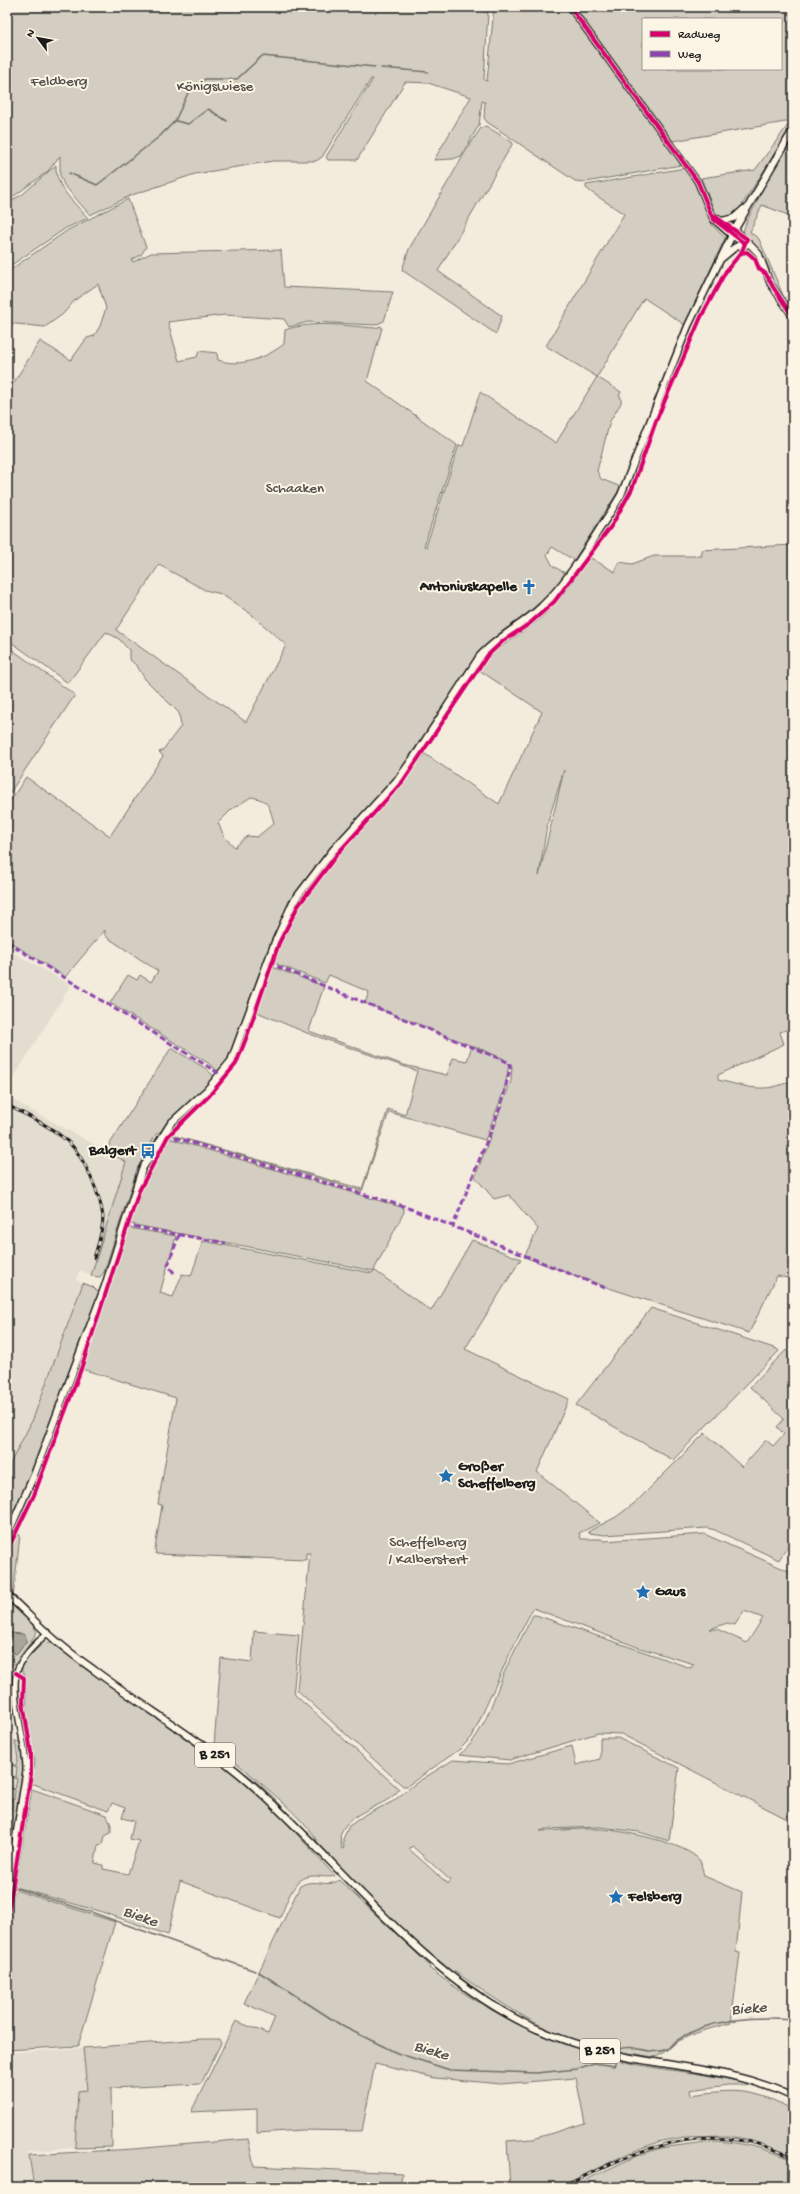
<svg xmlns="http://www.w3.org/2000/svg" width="800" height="2194" font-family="'Gochi Hand',sans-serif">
  <rect width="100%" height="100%" fill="#f3ecdd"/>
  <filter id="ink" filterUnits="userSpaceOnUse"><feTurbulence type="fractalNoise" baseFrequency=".025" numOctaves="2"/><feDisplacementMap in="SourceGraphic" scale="8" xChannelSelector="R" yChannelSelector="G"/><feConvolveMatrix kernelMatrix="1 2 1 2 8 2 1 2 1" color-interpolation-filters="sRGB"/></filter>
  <g filter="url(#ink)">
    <!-- built -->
    <path fill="#e3ddcf" d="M7 949 71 985 7 1088Z
      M7 1097 127 1162 91 1276 80 1270 78 1274 76 1280 83 1283 33 1419 11 1462 7 1508Z
      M7 1736 19 1740 22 1775 15 1824 7 1861Z
      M83 2048 87 2090 78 2091 75 2148 28 2151 34 2187H7V2053Z"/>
    <!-- green -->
    <path fill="#d3cec1" stroke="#78756e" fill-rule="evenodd" d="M7 7H478L488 13 484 80 487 81 494 7H565L681 165 586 182 575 181 487 122 484 118 485 102 482 101 479 125 461 156 453 159 434 160 471 97 428 83 405 82 357 160H328L326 157 373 79H371L322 157 316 161H273L195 174 132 195 90 215 64 185 60 175V156L47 172 7 201Z
      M575 7H793V125L735 216 722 218 716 215 701 178 755 170 791 121 673 141ZM643 19H781V69H643Z
      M486 126 513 143 438 271 502 316 496 334 402 270 409 249 470 144 481 128Z
      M793 134V217L762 205 750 232 759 239 788 307 771 280 769 268 761 251 743 233C745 219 756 208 760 194Z
      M56 165C55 187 74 202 88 218L66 228 7 268V203L23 194Z
      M685 168 694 183 712 225 725 238 685 325 644 298 597 377 621 392 619 396 621 397V403L610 421 597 471 601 479 621 487 574 560 552 547 547 555 553 566 565 573 558 585 526 618C507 624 489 642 476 657L397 775 332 846 293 897 273 937 241 1032 232 1052 219 1072 208 1063 110 1003 128 975 137 980 140 975 151 982 158 971 105 936V930L65 977 7 940V806L26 777 110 836 163 756 159 752 162 751 181 726 179 713 145 679 137 666 129 659V650L119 639 106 632 68 683 7 639V393L40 341 71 360 87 338 94 336 100 326 106 308 98 284 75 300 63 314 45 327 7 323V272L68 230 128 199 146 247 141 255 131 260 133 262 151 253 281 250 284 287 393 292 384 321 375 325 308 322 289 327 284 319 225 315 168 322 179 361 197 357 199 351 217 353 218 360C241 368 266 358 284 344L285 330C314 320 345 326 375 328L381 326 382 328 367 381 457 445 424 546 426 547 459 445 463 446 480 392 556 443 597 377 546 346 624 214 591 192 586 188V185ZM159 565 205 590 221 594 251 614 286 645 246 722 116 630ZM251 797C269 800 269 806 274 823L257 837 247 836 235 847 225 838 218 823 232 809Z
      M793 545V1028L780 1032 784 1044 718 1075V1080C749 1087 763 1094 793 1080V1279L777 1276 749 1333 612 1289 524 1257 538 1229 509 1195 494 1199 475 1177 511 1081 512 1066 509 1063 505 1088 485 1140 389 1112 362 1191 171 1135 362 1189 388 1109 405 1115 417 1071 307 1033 257 1012 272 967 324 986 309 1031 404 1065 447 1075 453 1058 467 1061 472 1045 504 1059 365 1003 369 992 329 975 325 983 274 963C294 899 336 859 379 811 396 793 410 773 425 754L499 804 542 712 479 670C495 645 523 635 544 615 562 599 576 578 589 557L615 572 619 562 632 564 654 556H702L701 550ZM564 770 539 876 547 825Z
      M7 646 75 695 7 797Z
      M171 1048 205 1068 216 1078 160 1132 156 1134 137 1169 104 1272 100 1277 91 1276 126 1162 106 1150Z
      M168 1138 404 1208V1212L374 1270 431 1311 472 1240 521 1259 465 1349 569 1399 537 1472 600 1523 579 1533 581 1539H601L604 1541 704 1534 793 1573V1822L621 1734 598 1733 510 1760 459 1755C484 1736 492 1701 504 1673 513 1653 523 1635 533 1615H536L691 1668 694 1664 640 1648 533 1608 511 1651 472 1737 460 1749 407 1786H403L297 1690 310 1553H306V1560L156 1554 155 1549 162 1505 158 1504 176 1398 82 1369 129 1228 176 1236 160 1293 173 1297 182 1274 191 1276 203 1241 372 1273 374 1271 130 1224 148 1173ZM744 1611 763 1618 747 1643 717 1629H710L727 1623 735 1625Z
      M83 1283 93 1287 99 1293 32 1472 7 1528 11 1462 33 1419Z
      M651 1308 777 1349 779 1351 673 1460 576 1405Z
      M790 1350 793 1352V1538L779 1560 715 1530 707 1528 605 1535 589 1533 588 1532 591 1530 616 1517 636 1502 705 1433 742 1467 766 1440 773 1446 784 1434 777 1427 784 1419 750 1387 785 1351Z
      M12 1534 20 1535 13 1598C6 1576 6 1557 12 1534Z
      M7 1598 30 1621 37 1632 19 1661 7 1668ZM10 1633 21 1634 26 1637V1642L16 1654 12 1652Z
      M254 1631 299 1635 294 1686 295 1695 399 1789C388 1808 350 1808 340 1835L342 1849 344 1848 343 1839 349 1826 366 1814 392 1802 416 1783 453 1760 508 1764 572 1746 576 1765 600 1759V1738H618L679 1768 669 1841 639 1832 600 1827 546 1829 540 1831C559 1831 579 1828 599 1829 620 1830 688 1843 700 1861 702 1865 703 1872 704 1876L742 1892 736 1952 740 1953 731 2023C713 2028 694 2032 677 2042 671 2046 664 2053 658 2056 654 2058 642 2055 637 2054 568 2050 509 2009 454 1971L452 1975 417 1947 352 1882 343 1870 336 1867 232 1766C265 1780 294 1823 320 1847 308 1818 240 1766 214 1745L221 1658 252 1662ZM412 1846 450 1880 448 1884 409 1849Z
      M44 1642 51 1643 234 1773 283 1819 335 1876C327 1878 322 1876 313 1876 293 1876 287 1903 280 1918L180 1881 168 1935 102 1912 15 1887 32 1789 107 1815 111 1825V1833L105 1836 103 1844 98 1845 95 1863 103 1865V1869L128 1874 139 1841 130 1839 134 1821 122 1818 125 1808 112 1803 108 1811 31 1783 35 1763 27 1714 25 1675 21 1669 26 1660Z
      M15 1741 22 1743 23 1779 16 1821 10 1825 7 1824V1822H9L11 1813 7 1810 11 1811 13 1802 7 1798 14 1800 15 1790 7 1787 15 1789 17 1779 7 1776 16 1777 17 1767 11 1765H16L18 1759Z
      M339 1880 430 1966 429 1968C492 2017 560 2048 639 2065 676 2072 715 2074 752 2085H728L690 2090 691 2095C734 2089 754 2088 793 2110V2156L746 2139 729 2136 684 2137 658 2142 629 2153 559 2187H510L507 2141 533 2139 585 2123 576 2078 501 2084 435 2078 375 2064 362 2131 302 2130 257 2133V2109L191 2112 236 2021 268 2034 275 2017 244 2003 300 1886C315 1877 327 1889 339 1880Z
      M15 1890 115 1922 78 2046 7 2050V1927Z
      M202 2039H219L221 2043 201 2084 111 2088 112 2147 75 2148 78 2091 87 2090 83 2048Z
      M248 2139 254 2166 402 2173 400 2187H34L29 2155 133 2149Z
      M713 2141C741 2142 768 2149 793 2160V2187H571L634 2157 660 2148Z"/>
    <!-- water -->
    <path fill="#aaa59b" stroke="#716e68" d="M10 1633 23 1634 26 1637V1642L16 1654 12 1652Z"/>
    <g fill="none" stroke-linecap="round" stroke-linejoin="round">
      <!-- stream -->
      <path stroke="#716e68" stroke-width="1.5" d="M381 68 428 72
        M176 121 188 124 208 109 227 121
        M69 173 97 185 159 137 175 121 188 93 205 79H237L262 56 375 67
        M15 1888 91 1912 255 1971
        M259 1972 344 2027 397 2053 450 2070 536 2073 577 2069 594 2063 614 2066 616 2062
        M619 2049C635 2043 651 2057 667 2049 671 2048 673 2043 676 2041 684 2036 695 2030 704 2027 731 2018 765 2017 793 2019"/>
      <defs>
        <path id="tertiary" d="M570 7 698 182 713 219 732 236
          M712 215 735 229
          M7 1891 26 1771C27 1743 8 1691 18 1668 24 1654 36 1644 47 1633"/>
        <path id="secondary" d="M735 229 759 254 770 283 793 317
          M732 236 747 245"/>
        <path id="primary" d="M722 221 734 218 744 209
          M722 258 734 248 744 243
          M7 1536 34 1475 105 1286 142 1169 171 1123 207 1090 231 1061 275 942 293 902 333 850 399 778 419 750 480 656C498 636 523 625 542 606 569 581 591 541 612 510L621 495 688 326 735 229 793 130
          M7 1595C20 1606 32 1619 45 1631 60 1645 77 1658 94 1670 145 1708 201 1740 249 1782 341 1863 414 1968 526 2024 557 2039 592 2050 626 2057 683 2068 741 2071 793 2097"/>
      </defs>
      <!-- tertiary casing -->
      <use href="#tertiary" stroke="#1c1c1c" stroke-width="8"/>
      <!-- secondary casing -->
      <use href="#secondary" stroke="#1c1c1c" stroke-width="8"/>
      <!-- primary casing -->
      <use href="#primary" stroke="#1c1c1c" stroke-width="9"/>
      <!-- tertiary -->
      <use href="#tertiary" stroke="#fcf5e5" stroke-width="5"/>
      <!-- secondary -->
      <use href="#secondary" stroke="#fcf5e5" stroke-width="5.5"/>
      <!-- primary -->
      <use href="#primary" stroke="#fcf5e5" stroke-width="6"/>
      <defs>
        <path id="rail" d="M7 1105C28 1116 49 1125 67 1141 83 1154 101 1196 103 1217 103 1231 98 1245 94 1258
          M563 2187C621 2158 677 2129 744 2141 761 2143 777 2151 793 2157"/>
      </defs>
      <!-- rail casing -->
      <use href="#rail" stroke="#1c1c1c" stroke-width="3"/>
      <!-- rail -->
      <use href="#rail" stroke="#fcf5e5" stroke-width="1.5" stroke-dasharray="4.5" stroke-linecap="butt"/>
      <!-- quiet -->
      <path stroke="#8e44ad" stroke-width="3" stroke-dasharray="6 3" stroke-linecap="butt" d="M7 942 220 1074
        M269 963 510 1063V1069L501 1105 453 1226
        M166 1135 403 1206 605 1288
        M125 1225 226 1243
        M174 1273 168 1265 179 1235"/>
      <defs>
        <path id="cycleway" d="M570 7 698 182 713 219 744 243
          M741 253 747 252 755 259 759 269 766 274 773 287 793 317
          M7 1551 34 1495 81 1369 139 1191 168 1136 209 1096 236 1064 247 1036 279 943 298 906 338 853 403 781 487 656 503 641 529 624 554 602 612 525 632 489 656 421 701 317 726 271 741 253 747 239 710 213
          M7 1920 31 1774V1752L23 1702 24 1678 16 1673"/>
      </defs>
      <!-- cycleway casing -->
      <use href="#cycleway" stroke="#fcf5e5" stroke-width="6"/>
      <!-- cycleway -->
      <use href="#cycleway" stroke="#d6006c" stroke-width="4"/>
    </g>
  </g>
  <!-- icons -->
  <defs>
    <symbol id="church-bare" viewBox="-9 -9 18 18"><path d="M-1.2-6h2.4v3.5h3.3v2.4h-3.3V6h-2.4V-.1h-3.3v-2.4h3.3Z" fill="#1f6fb2" stroke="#fcf5e5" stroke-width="2.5" paint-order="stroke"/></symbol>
    <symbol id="bus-bare" viewBox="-9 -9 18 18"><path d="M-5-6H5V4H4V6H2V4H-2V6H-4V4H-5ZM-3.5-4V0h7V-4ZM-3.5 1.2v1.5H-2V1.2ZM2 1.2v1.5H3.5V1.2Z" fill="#1f6fb2" stroke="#fcf5e5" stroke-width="2.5" paint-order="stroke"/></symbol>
    <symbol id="sight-bare" viewBox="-9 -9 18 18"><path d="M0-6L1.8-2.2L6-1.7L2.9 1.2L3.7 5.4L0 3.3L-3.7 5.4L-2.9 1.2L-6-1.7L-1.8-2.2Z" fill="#1f6fb2" stroke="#fcf5e5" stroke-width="2.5" paint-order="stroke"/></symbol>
  </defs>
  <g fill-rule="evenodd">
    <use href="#church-bare" x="518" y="576" width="22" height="22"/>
    <use href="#bus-bare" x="137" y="1140" width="22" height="22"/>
    <use href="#sight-bare" x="435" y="1465" width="22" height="22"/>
    <use href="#sight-bare" x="632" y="1581" width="22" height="22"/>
    <use href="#sight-bare" x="605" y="1886" width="22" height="22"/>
  </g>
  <g text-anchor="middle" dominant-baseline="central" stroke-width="4" stroke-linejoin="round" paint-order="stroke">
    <!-- shield labels -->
    <g fill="#fcf5e5" stroke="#5f5d58" stroke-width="1">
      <rect x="195" y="1743" width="40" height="24" rx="3"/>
      <rect x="580" y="2039" width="40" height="24" rx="3"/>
    </g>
    <g font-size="14" font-weight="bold" fill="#1c1c1c">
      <text x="215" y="1755">B 251</text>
      <text x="600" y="2051">B 251</text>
    </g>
    <!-- park labels -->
    <g font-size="15" fill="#53514e" stroke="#fcf5e5">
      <text x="59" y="82">Feldberg</text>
      <text x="215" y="87">Königswiese</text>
      <text x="295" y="489">Schaaken</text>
      <text x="428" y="1543">Scheffelberg<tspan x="428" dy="17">/ Kalberstert</tspan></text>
    </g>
    <!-- poi labels -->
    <g font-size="15" font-weight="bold" fill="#1c1c1c" stroke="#fcf5e5" text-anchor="start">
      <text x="517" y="587" text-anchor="end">Antoniuskapelle</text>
      <text x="136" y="1151" text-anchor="end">Balgert</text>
      <text x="458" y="1467">Großer<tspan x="458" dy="17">Scheffelberg</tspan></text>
      <text x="655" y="1592">Gaus</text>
      <text x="628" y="1897">Felsberg</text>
    </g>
    <!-- water labels -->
    <g font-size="16" font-style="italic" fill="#55534f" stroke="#fcf5e5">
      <text transform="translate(140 1918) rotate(20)">Bieke</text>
      <text transform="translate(749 2010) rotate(-4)">Bieke</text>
      <text transform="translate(431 2052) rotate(17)">Bieke</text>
    </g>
  </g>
  <!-- margin -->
  <rect width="800" height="2194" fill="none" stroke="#fcf5e5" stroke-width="24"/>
  <rect x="12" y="12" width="776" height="2170" fill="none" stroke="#1c1c1c" stroke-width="1.5" filter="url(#ink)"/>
  <!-- legend -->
  <rect x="642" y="18" width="140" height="52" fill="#fcf5e5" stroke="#a29e95"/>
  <rect x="650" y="31" width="20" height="6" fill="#d6006c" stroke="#a29e95"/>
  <text x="678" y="38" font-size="12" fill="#1c1c1c">Radweg</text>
  <rect x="650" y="51" width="20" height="6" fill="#8e44ad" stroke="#a29e95"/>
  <text x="678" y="58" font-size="12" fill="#1c1c1c">Weg</text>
  <!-- north arrow -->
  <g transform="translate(38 38) rotate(302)" stroke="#fcf5e5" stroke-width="3" paint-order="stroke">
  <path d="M0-3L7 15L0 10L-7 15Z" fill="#1c1c1c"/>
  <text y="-6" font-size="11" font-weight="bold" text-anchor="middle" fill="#1c1c1c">N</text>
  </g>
</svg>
